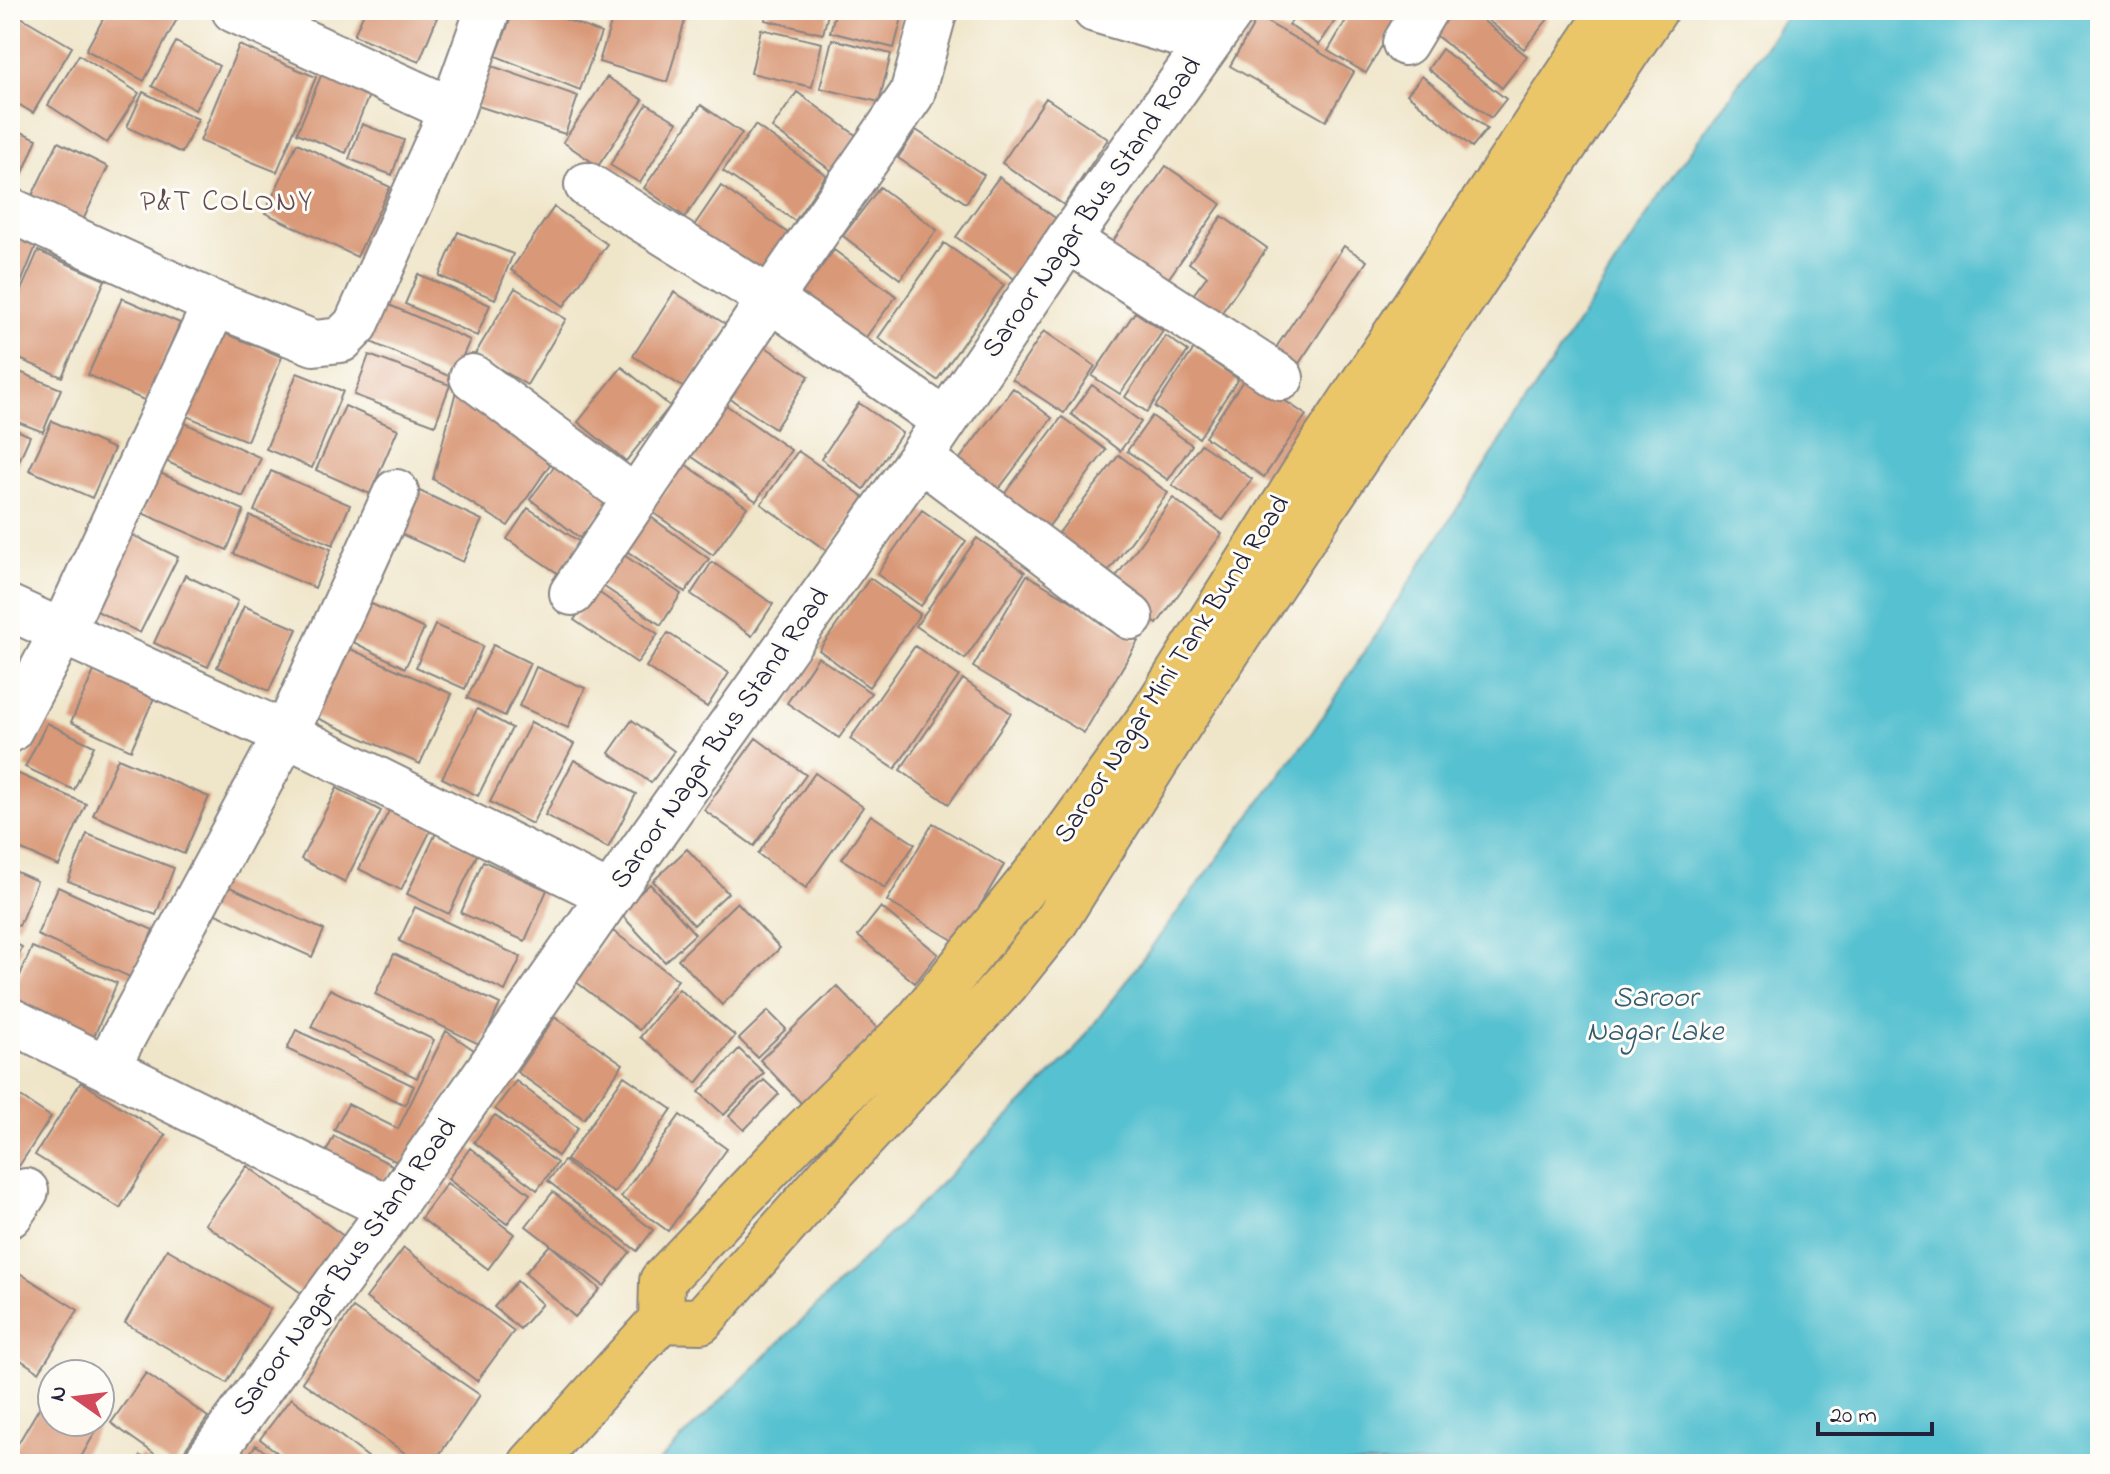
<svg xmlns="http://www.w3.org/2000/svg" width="2110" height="1474" font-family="'Indie Flower',sans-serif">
  <rect width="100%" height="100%" fill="#fdfcf7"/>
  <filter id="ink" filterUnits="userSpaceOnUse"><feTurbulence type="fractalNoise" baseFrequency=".0125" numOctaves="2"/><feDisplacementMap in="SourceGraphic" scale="16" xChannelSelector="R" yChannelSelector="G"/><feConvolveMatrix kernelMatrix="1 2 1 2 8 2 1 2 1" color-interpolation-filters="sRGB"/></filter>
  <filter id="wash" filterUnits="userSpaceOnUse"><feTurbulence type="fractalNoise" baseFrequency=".006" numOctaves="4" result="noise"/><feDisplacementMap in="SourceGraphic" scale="32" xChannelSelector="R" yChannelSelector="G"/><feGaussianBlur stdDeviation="1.8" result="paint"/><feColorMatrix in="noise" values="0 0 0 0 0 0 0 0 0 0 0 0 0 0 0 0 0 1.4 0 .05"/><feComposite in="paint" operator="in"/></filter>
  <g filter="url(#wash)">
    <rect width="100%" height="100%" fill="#efe5c9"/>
    <!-- water -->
    <path fill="#56c1d0" stroke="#3c7286" stroke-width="2" d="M1791 10H2100V1464H656L1070 1056 1313 731 1674 174Z"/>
    <g id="blocks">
      <!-- building -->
      <path fill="#d99877" d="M108 10H160L177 19 144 81 86 50Z
        M365 10H417L437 18 419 62 354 35Z
        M514 10H542L601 33 580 90 496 56Z
        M615 10H688L667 82 599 62Z
        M767 10H829L823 34 765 20Z
        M836 10H904L894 48 830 32Z
        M1299 10H1342L1319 45 1289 25Z
        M1352 10H1403L1366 73 1328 51Z
        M1452 10H1470L1527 56 1502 88 1433 33Z
        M1475 10H1537L1548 19 1524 49Z
        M21 17 72 47 33 113 10 99V34Z
        M1258 17 1354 72 1326 121 1230 66Z
        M761 29 822 43 812 87 751 73Z
        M832 39 891 54 879 102 820 88Z
        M176 42 219 66 195 110 152 86Z
        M239 45 316 77 277 172 200 141Z
        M1442 49 1506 99 1491 118 1428 69Z
        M79 55 139 93 107 143 48 105Z
        M489 65 578 96 565 134 475 105Z
        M323 71 371 90 346 153 297 133Z
        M1422 76 1487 129 1472 147 1407 94Z
        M607 77 643 100 598 166 563 142Z
        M143 92 198 119 182 153 127 127Z
        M797 92 857 136 832 171 772 128Z
        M1046 98 1108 139 1064 205 1002 163Z
        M647 104 677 122 640 183 610 165Z
        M701 105 742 133 685 217 644 188Z
        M362 124 404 140 392 175 349 159Z
        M755 125 826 175 795 221 723 171Z
        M10 127 37 139 13 197 10 196Z
        M916 130 984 175 966 203 898 158Z
        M58 142 108 167 78 231 27 206Z
        M297 143 390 187 357 257 265 213Z
        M1166 166 1221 204 1161 289 1106 251Z
        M999 177 1058 220 1016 280 956 237Z
        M721 186 792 236 762 280 691 230Z
        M880 187 937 230 900 279 843 236Z
        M554 207 607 244 564 306 511 270Z
        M1222 216 1267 248 1220 315 1193 295 1207 276 1189 263Z
        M458 232 513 254 495 299 439 276Z
        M10 235 36 246 19 288 10 284Z
        M944 243 1004 285 937 380 878 338Z
        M1344 246 1367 261 1294 371 1271 355Z
        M834 250 896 296 858 348 796 301Z
        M38 251 105 280 62 377 10 355V316Z
        M418 274 490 305 477 336 405 304Z
        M515 288 566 319 527 385 475 354Z
        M674 292 727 325 686 389 633 356Z
        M122 298 180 323 146 401 88 375Z
        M380 301 470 340 453 378 364 339Z
        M1135 312 1163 331 1120 394 1092 376Z
        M215 329 282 357 247 441 179 413Z
        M1044 331 1095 366 1064 413 1012 379Z
        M1166 336 1188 351 1147 412 1125 397Z
        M764 346 809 376 775 429 729 398Z
        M1194 349 1238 379 1199 438 1155 407Z
        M369 355 450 385 435 425 354 395Z
        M622 367 670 406 626 461 578 422Z
        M10 368 61 389 43 432 10 419Z
        M297 373 343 391 312 468 266 449Z
        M1247 375 1306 415 1264 477 1205 437Z
        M1092 385 1141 422 1120 451 1071 414Z
        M1013 388 1052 418 992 498 953 468Z
        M456 391 555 457 508 526 433 479Z
        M723 403 791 450 756 501 688 454Z
        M859 403 902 433 864 489 821 459Z
        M345 406 398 429 370 494 316 470Z
        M1152 416 1192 445 1168 480 1127 451Z
        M1062 417 1106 450 1046 530 1002 497Z
        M174 418 261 458 243 497 157 457Z
        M52 421 114 449 92 498 29 470Z
        M10 427 30 436 15 470 10 468Z
        M1201 444 1252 479 1223 520 1172 485Z
        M798 451 864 497 827 551 761 504Z
        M1119 455 1168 493 1104 577 1054 539Z
        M560 459 611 499 580 538 530 499Z
        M685 464 747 507 713 555 651 511Z
        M271 471 350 505 333 545 254 511Z
        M160 473 244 510 227 550 142 513Z
        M411 487 482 520 463 562 392 530Z
        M1173 498 1222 534 1157 624 1108 588Z
        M528 508 580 542 559 574 507 539Z
        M922 510 966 541 921 606 877 574Z
        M648 515 709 559 685 592 624 549Z
        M250 516 331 549 315 588 234 554Z
        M120 529 178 557 140 633 83 604Z
        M977 538 1025 572 965 659 916 626Z
        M615 549 681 594 661 625 594 580Z
        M712 562 773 604 752 636 691 594Z
        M185 575 238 601 208 667 154 643Z
        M1027 575 1138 641 1084 733 973 667Z
        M870 578 920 614 869 687 819 650Z
        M594 589 658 634 637 663 574 620Z
        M355 596 424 629 405 668 337 634Z
        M244 606 297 629 269 691 217 667Z
        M435 625 483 646 465 689 416 667Z
        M668 633 729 673 707 707 646 667Z
        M339 644 452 694 420 764 308 714Z
        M493 645 530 663 505 716 467 698Z
        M915 646 959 676 895 769 850 739Z
        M818 657 871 693 839 738 787 703Z
        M536 667 585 688 568 728 519 706Z
        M94 671 154 698 131 750 71 722Z
        M963 679 1011 713 949 804 900 770Z
        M477 709 512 728 478 796 442 778Z
        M632 720 674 751 651 783 609 753Z
        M531 722 574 744 532 824 490 802Z
        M47 723 94 746 74 790 25 767Z
        M756 738 806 775 754 846 704 810Z
        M118 758 209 797 184 854 93 815Z
        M574 760 636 794 608 848 545 815Z
        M10 770 86 804 59 866 10 845Z
        M815 773 863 807 806 888 758 854Z
        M337 788 381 811 345 882 301 859Z
        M392 805 433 826 401 890 359 869Z
        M871 815 915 844 885 888 842 859Z
        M933 823 1004 865 958 943 887 901Z
        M436 833 478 853 449 914 407 894Z
        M87 834 174 868 156 915 68 881Z
        M687 849 728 893 694 925 653 881Z
        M483 861 547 890 525 941 461 913Z
        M10 869 37 881 19 926 10 922Z
        M219 882 324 930 312 957 207 910Z
        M650 884 695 934 665 962 619 912Z
        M58 887 153 930 132 978 37 935Z
        M737 902 780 948 722 1005 678 959Z
        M415 907 521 957 505 991 399 941Z
        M881 907 938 954 915 983 858 936Z
        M613 931 678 980 639 1030 575 981Z
        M10 941 22 947 10 974Z
        M32 947 117 983 92 1041 10 999Z
        M394 954 500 1004 481 1045 375 994Z
        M837 986 879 1030 802 1104 760 1060Z
        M330 989 434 1040 417 1078 311 1027Z
        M679 989 735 1036 697 1083 640 1037Z
        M768 1011 786 1029 757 1057 739 1039Z
        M555 1017 623 1064 584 1119 517 1072Z
        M296 1030 414 1086 405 1105 287 1049Z
        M446 1031 474 1050 403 1165 334 1130 348 1104 398 1129Z
        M739 1049 764 1073 724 1115 699 1092Z
        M624 1076 672 1109 614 1193 566 1160Z
        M764 1080 779 1094 744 1130 729 1116Z
        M516 1081 578 1128 558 1156 495 1109Z
        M81 1082 166 1135 120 1208 35 1155Z
        M10 1090 51 1117 10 1180Z
        M495 1115 557 1163 537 1190 474 1142Z
        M680 1115 727 1149 668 1231 621 1197Z
        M334 1136 392 1165 380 1190 322 1160Z
        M470 1148 530 1194 507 1224 448 1179Z
        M564 1161 653 1230 637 1251 548 1181Z
        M247 1166 345 1237 304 1295 205 1224Z
        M447 1183 514 1234 488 1269 421 1218Z
        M553 1192 630 1252 604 1286 526 1226Z
        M550 1245 600 1289 575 1317 525 1273Z
        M404 1248 514 1331 477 1381 366 1298Z
        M167 1249 270 1309 227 1383 125 1323Z
        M10 1267 78 1310 39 1372 10 1353Z
        M517 1281 542 1304 520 1329 494 1307Z
        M353 1308 480 1395 433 1464H421L302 1382Z
        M146 1373 208 1417 175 1464H169L111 1423Z
        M48 1393 52 1396V1422H96L100 1424 77 1464H10V1457Z
        M291 1398 377 1464H292L260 1439Z
        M256 1445 281 1464H241Z
        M141 1456 153 1464H135Z"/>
    </g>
  </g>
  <g filter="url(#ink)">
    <use href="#blocks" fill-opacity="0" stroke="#888482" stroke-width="2"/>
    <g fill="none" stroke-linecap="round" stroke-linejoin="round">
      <defs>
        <path id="minor" d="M234 10 452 110
          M1095 10 1208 43
          M1405 43 1425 10
          M587 185 770 299 945 421
          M10 210 215 304 314 343 341 340 356 325 452 110 488 10
          M1068 240 1281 378
          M472 377 636 499
          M920 458 1131 617
          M572 593 770 299 912 94 935 10
          M10 608 286 734 610 895
          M10 730 62 632 215 304
          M10 1020 391 1209
          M107 1067 286 734 396 492
          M10 1215 26 1191
          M205 1464 391 1209 610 895 920 458 1068 240 1232 10"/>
        <path id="major" d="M661 1320 701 1321 835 1169 1006 984 1054 924 1181 722 1266 594 1655 10
          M531 1464 661 1320 662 1281 801 1135 917 1021 1053 852 1151 716 1319 449 1611 10"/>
      </defs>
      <!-- minor casing -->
      <use href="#minor" stroke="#888482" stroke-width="48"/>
      <!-- major casing -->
      <use href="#major" stroke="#888482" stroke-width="48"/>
      <!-- minor -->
      <use href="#minor" stroke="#fff" stroke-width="44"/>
      <!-- major -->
      <use href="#major" stroke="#ebc669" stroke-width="44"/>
    </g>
  </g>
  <g text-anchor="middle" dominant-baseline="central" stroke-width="6" stroke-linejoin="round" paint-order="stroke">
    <!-- street labels -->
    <g font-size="28" fill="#22223b" stroke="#fdfcf7">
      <text transform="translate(1093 208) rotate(-55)">Saroor Nagar Bus Stand Road</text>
      <text transform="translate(1173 670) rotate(-57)">Saroor Nagar Mini Tank Bund Road</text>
      <text transform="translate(721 739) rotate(-55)">Saroor Nagar Bus Stand Road</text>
      <text transform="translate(346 1268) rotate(-54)">Saroor Nagar Bus Stand Road</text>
    </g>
    <!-- neighbourhood labels -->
    <g font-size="30" letter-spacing="2" fill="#624b50" stroke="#fdfcf7">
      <text x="227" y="203">P&amp;T COLONY</text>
    </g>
    <!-- water labels -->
    <g font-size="30" font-style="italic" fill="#345a6f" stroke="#fdfcf7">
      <text x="1655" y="999">Saroor<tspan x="1655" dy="34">Nagar Lake</tspan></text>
    </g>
  </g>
  <!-- margin -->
  <rect width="2110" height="1474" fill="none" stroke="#fdfcf7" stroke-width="40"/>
  <!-- north arrow -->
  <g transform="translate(76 1398) rotate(284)"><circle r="38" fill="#fdfcf7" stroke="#a5a5ac" stroke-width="2"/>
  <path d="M0-6L14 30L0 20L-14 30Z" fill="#d1495b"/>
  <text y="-12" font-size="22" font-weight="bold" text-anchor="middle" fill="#22223b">N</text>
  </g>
  <!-- scale -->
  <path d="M1818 1422v12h114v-12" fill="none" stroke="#22223b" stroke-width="4"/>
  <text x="1830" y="1422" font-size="24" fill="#22223b" stroke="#fdfcf7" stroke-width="6" paint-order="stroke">20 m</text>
</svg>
